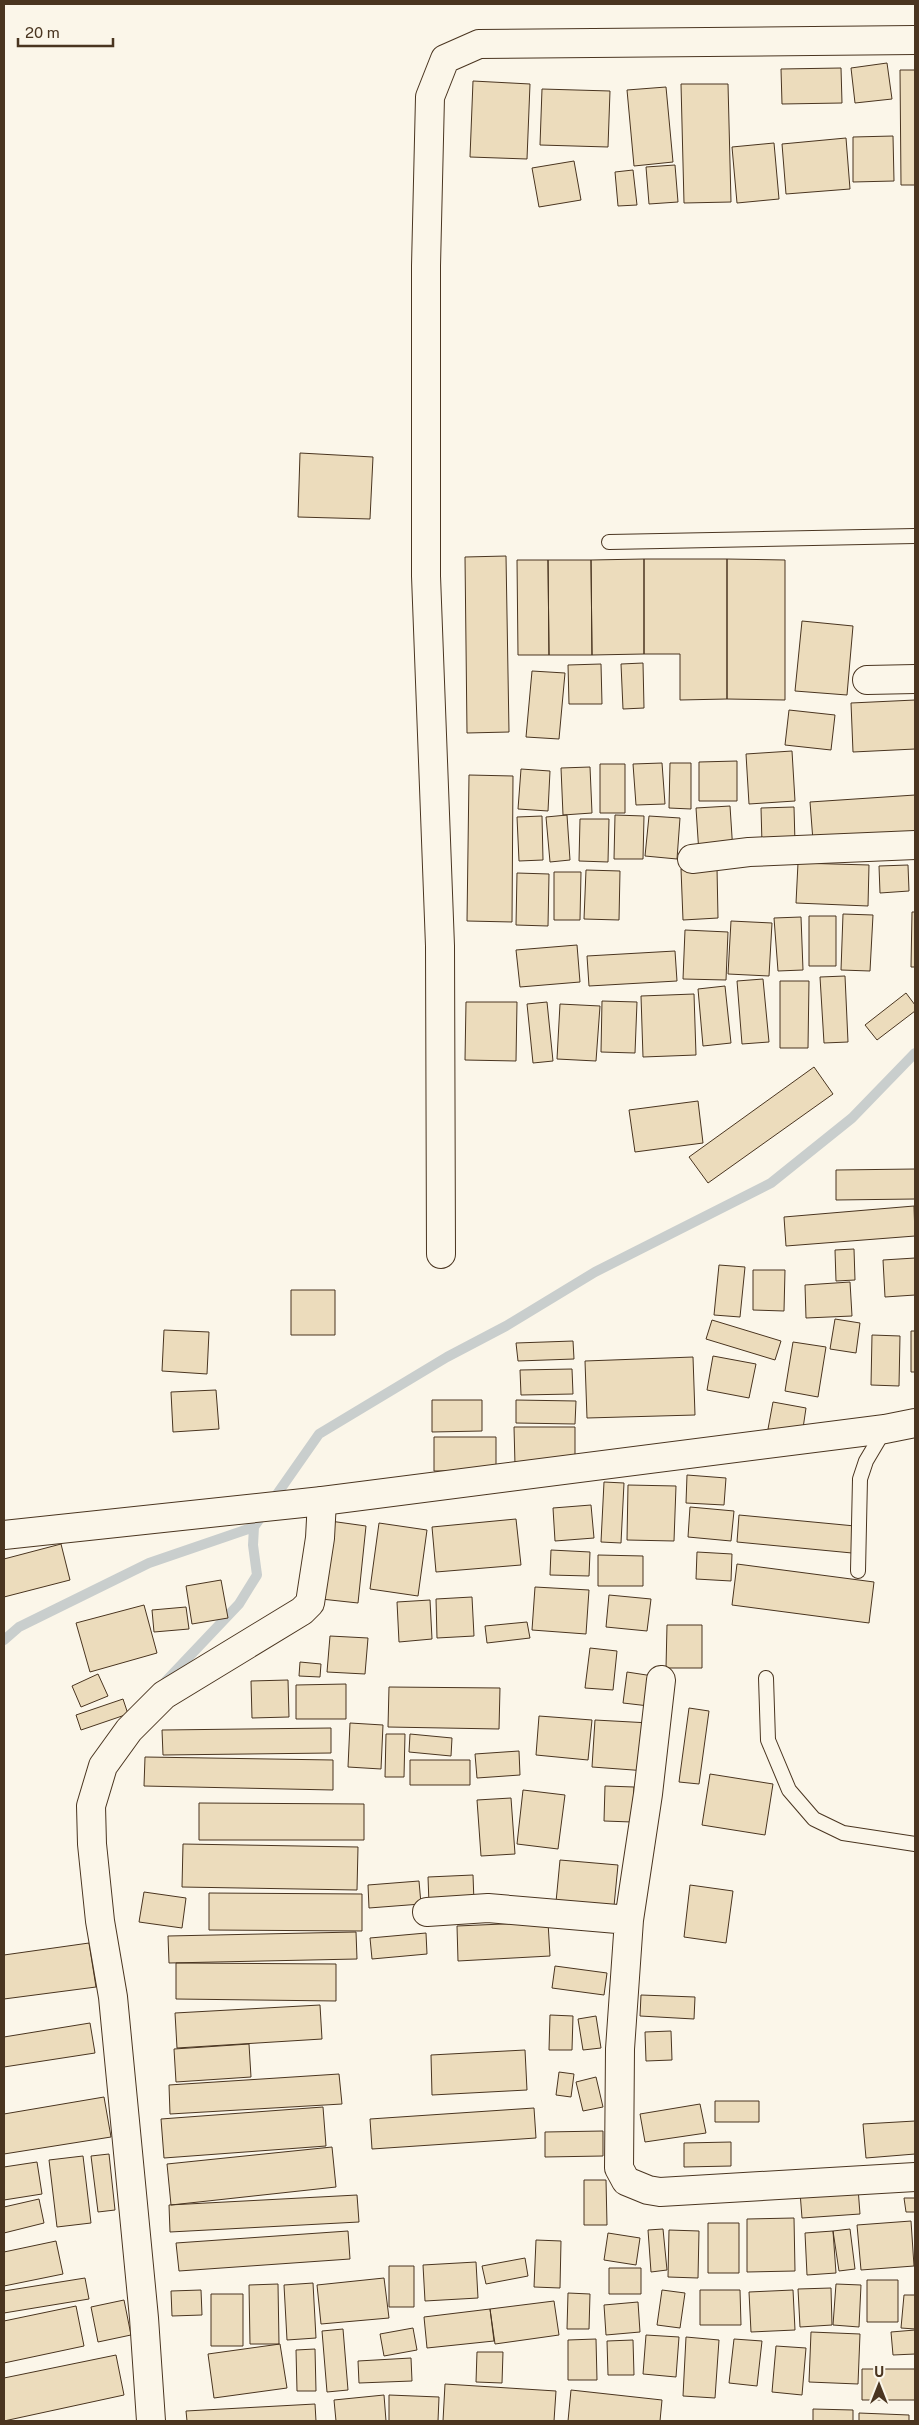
<svg xmlns="http://www.w3.org/2000/svg" width="919" height="2425" font-family="'Public Sans',sans-serif">
  <rect width="100%" height="100%" fill="#fbf6e9"/>
  <g fill="none" stroke-linecap="round" stroke-linejoin="round">
    <!-- stream -->
    <path stroke="#c9cecd" stroke-width="10" d="M4 1640 19 1627 149 1563 254 1527 319 1434 447 1357 506 1326 595 1272 771 1183 852 1118 915 1053
      M166 1681 239 1604 257 1575 253 1545 254 1527"/>
  </g>
  <!-- building -->
  <path fill="#ecdcbc" stroke="#4a3520" d="M887 63 892 99 855 103 851 68Z
    M841 68 842 103 782 104 781 69Z
    M900 70H915V185H901Z
    M473 81 530 84 527 159 470 157Z
    M681 84H728L731 202 684 203Z
    M666 87 673 162 634 166 627 90Z
    M542 89 610 91 608 147 540 145Z
    M893 136 894 181 853 182V137Z
    M846 138 850 189 786 194 782 144Z
    M774 143 779 199 737 203 732 147Z
    M574 161 581 200 539 207 532 168Z
    M675 165 678 202 649 204 646 167Z
    M633 170 637 205 618 206 615 172Z
    M300 453 373 457 370 519 298 517Z
    M506 556 509 732 467 733 465 557Z
    M644 559H727V699L680 700V654H644Z
    M644 559V654L592 655 591 560Z
    M727 559 785 560V700L727 699Z
    M517 560H548L549 655H518Z
    M548 560H591L592 655H549Z
    M802 621 853 626 847 695 795 691Z
    M643 663 644 708 623 709 621 664Z
    M601 664 602 704H569L568 665Z
    M532 671 565 673 559 739 526 737Z
    M915 700V749L853 752 851 703Z
    M789 710 835 715 831 750 785 745Z
    M792 751 795 801 749 804 746 754Z
    M737 761V801H699V762Z
    M662 763 665 804 636 805 633 764Z
    M670 763H691V809L669 808Z
    M600 764H625V813H600Z
    M590 767 592 813 563 815 561 768Z
    M521 769 550 771 548 811 518 809Z
    M469 775 513 776 512 922 467 921Z
    M915 795V834L813 841 810 802Z
    M730 806 733 852 699 854 696 808Z
    M794 807 795 843 762 844 761 808Z
    M567 815 570 860 550 862 546 817Z
    M615 815 644 816 643 859H614Z
    M542 816 543 860 519 861 517 817Z
    M649 816 680 818 677 859 645 856Z
    M580 819H609L608 862 579 861Z
    M798 863 869 865 868 906 796 903Z
    M908 865 909 891 880 893 879 866Z
    M717 868 718 918 683 920 681 869Z
    M586 870 620 871 619 920 584 919Z
    M554 872H581L580 920H554Z
    M517 873 549 874 548 926 516 925Z
    M912 912H915V967H911Z
    M843 914 873 915 870 971 841 970Z
    M809 916H836V966H809Z
    M801 917 803 970 778 971 774 918Z
    M731 921 772 923 769 976 728 974Z
    M685 930 728 932 726 980 683 979Z
    M577 945 580 982 520 987 516 950Z
    M675 951 677 981 589 986 587 956Z
    M845 976 848 1042 824 1043 820 977Z
    M763 979 769 1042 742 1044 737 981Z
    M780 981H809L808 1048H780Z
    M725 986 731 1043 703 1046 698 989Z
    M906 993 915 1005V1011L877 1040 865 1025Z
    M694 994 696 1055 643 1057 641 996Z
    M602 1001 637 1002 635 1053 601 1052Z
    M466 1002H517L516 1061 465 1060Z
    M547 1002 553 1061 533 1063 527 1004Z
    M560 1004 600 1006 596 1061 557 1059Z
    M814 1067 833 1094 708 1183 689 1157Z
    M698 1101 703 1143 635 1152 629 1110Z
    M915 1169V1199L836 1200V1170Z
    M914 1206 915 1236 786 1246 784 1217Z
    M854 1249 855 1280 836 1281 835 1250Z
    M915 1258V1295L885 1297 883 1260Z
    M719 1265 745 1267 740 1317 714 1315Z
    M753 1270H785L784 1311 753 1310Z
    M850 1282 852 1316 806 1318 805 1285Z
    M291 1290H335V1335H291Z
    M835 1319 860 1323 856 1353 830 1349Z
    M712 1320 781 1341 775 1360 706 1339Z
    M164 1330 209 1332 207 1374 162 1371Z
    M911 1331H915V1372H911Z
    M872 1335 900 1336 899 1386 871 1385Z
    M573 1341 574 1359 518 1361 516 1343Z
    M793 1342 826 1347 818 1397 785 1391Z
    M713 1356 756 1364 749 1398 707 1390Z
    M693 1357 695 1415 587 1418 585 1361Z
    M572 1369 573 1394 521 1395 520 1370Z
    M216 1390 219 1429 173 1432 171 1392Z
    M432 1400H482V1431L432 1432Z
    M516 1400 576 1401 575 1424 516 1423Z
    M773 1402 806 1408 802 1435 768 1429Z
    M514 1427H575V1465H515Z
    M434 1437H496V1471H434Z
    M687 1475 726 1478 724 1505 686 1503Z
    M604 1482 624 1483 621 1543 601 1542Z
    M628 1485 676 1486 674 1541 627 1540Z
    M591 1505 594 1538 555 1541 553 1508Z
    M690 1507 734 1511 731 1541 688 1537Z
    M739 1515 855 1526 852 1553 737 1542Z
    M516 1519 521 1565 436 1572 432 1527Z
    M330 1521 366 1526 358 1603 321 1599Z
    M379 1523 427 1530 418 1596 370 1589Z
    M61 1544 70 1580 4 1597V1559Z
    M551 1550 590 1552 589 1576 550 1575Z
    M697 1552 732 1554 731 1581 696 1579Z
    M598 1555 643 1556V1586H598Z
    M737 1564 874 1582 869 1623 732 1605Z
    M221 1580 228 1618 192 1624 186 1586Z
    M535 1587 589 1590 586 1634 532 1630Z
    M609 1595 651 1599 647 1631 606 1627Z
    M472 1597 474 1636 437 1638 436 1599Z
    M430 1600 432 1639 399 1642 397 1602Z
    M144 1605 157 1653 90 1672 76 1623Z
    M186 1607 189 1629 154 1632 152 1610Z
    M527 1622 530 1638 487 1643 485 1626Z
    M667 1625H702V1668H666Z
    M330 1636 368 1638 365 1674 327 1672Z
    M590 1648 617 1651 613 1690 585 1688Z
    M300 1662 321 1664 320 1677 299 1676Z
    M627 1672 653 1676 649 1706 623 1703Z
    M98 1674 108 1696 81 1707 72 1686Z
    M288 1680 289 1717 252 1718 251 1681Z
    M346 1684V1719H296V1685Z
    M389 1687 500 1688 499 1729 388 1727Z
    M123 1699 128 1714 81 1730 76 1715Z
    M689 1708 709 1711 699 1784 679 1782Z
    M539 1716 592 1720 588 1760 536 1755Z
    M595 1720 650 1723 647 1771 592 1767Z
    M350 1723 383 1725 381 1769 348 1767Z
    M331 1728V1753L163 1755 162 1730Z
    M386 1734H405L404 1777H385Z
    M410 1734 452 1738 451 1756 409 1752Z
    M519 1751 520 1775 477 1778 475 1754Z
    M145 1757 333 1760V1790L144 1786Z
    M410 1760H470V1785H410Z
    M710 1774 773 1784 765 1835 702 1825Z
    M605 1786 634 1787 632 1822 604 1821Z
    M523 1790 565 1795 558 1849 517 1844Z
    M511 1798 515 1854 481 1856 477 1800Z
    M199 1803 364 1804V1840H199Z
    M183 1844 358 1847 357 1890 182 1887Z
    M560 1860 618 1865 614 1906 556 1902Z
    M473 1875 474 1902 429 1904 428 1877Z
    M419 1881 421 1904 369 1908 368 1885Z
    M690 1885 733 1891 726 1943 684 1937Z
    M144 1892 186 1898 182 1928 139 1922Z
    M209 1893 362 1894V1931L209 1930Z
    M548 1922 550 1956 458 1961 457 1926Z
    M356 1932 357 1959 169 1963 168 1936Z
    M426 1933 427 1954 372 1959 370 1938Z
    M89 1943 96 1987 4 1999V1955Z
    M176 1963 336 1964V2001L176 1999Z
    M555 1966 607 1973 604 1995 552 1988Z
    M641 1995 695 1997 694 2019 640 2016Z
    M320 2005 322 2039 177 2048 175 2013Z
    M550 2015 573 2016 572 2050H549Z
    M596 2016 601 2048 583 2050 578 2019Z
    M90 2023 95 2053 4 2067V2037Z
    M671 2031 672 2060 646 2061 645 2032Z
    M249 2044 251 2077 176 2082 174 2049Z
    M525 2050 527 2090 432 2095 431 2055Z
    M559 2072 574 2074 571 2097 556 2095Z
    M339 2074 342 2104 170 2114 169 2085Z
    M596 2077 603 2107 583 2111 576 2082Z
    M104 2097 111 2137 4 2154V2114Z
    M715 2101H759V2122H715Z
    M700 2104 706 2133 645 2142 640 2114Z
    M323 2107 326 2146 164 2158 161 2119Z
    M534 2108 536 2138 372 2149 370 2119Z
    M915 2121V2154L866 2158 863 2124Z
    M603 2131V2156L545 2157V2132Z
    M731 2142V2166L684 2167V2143Z
    M332 2147 336 2187 171 2205 167 2164Z
    M109 2154 115 2210 98 2212 91 2156Z
    M83 2156 91 2223 57 2227 49 2160Z
    M37 2162 42 2194 4 2200V2167Z
    M584 2180H606L607 2225H584Z
    M858 2188 860 2214 802 2218 800 2192Z
    M357 2195 359 2222 170 2232 169 2205Z
    M904 2198H915V2212H906Z
    M39 2199 44 2223 4 2233V2207Z
    M794 2218 795 2271 747 2272V2219Z
    M911 2221 914 2266 861 2270 857 2225Z
    M708 2223H739V2273H708Z
    M663 2229 667 2270 651 2272 648 2230Z
    M850 2229 855 2269 839 2271 833 2231Z
    M669 2230 699 2231 698 2278 668 2277Z
    M348 2231 350 2259 179 2271 176 2243Z
    M833 2231 836 2273 807 2275 805 2233Z
    M608 2233 640 2238 636 2265 604 2260Z
    M536 2240 561 2241 560 2288 534 2287Z
    M56 2241 63 2274 4 2286V2252Z
    M525 2258 528 2276 486 2284 482 2266Z
    M476 2262 478 2298 425 2301 423 2265Z
    M389 2266H414V2307H389Z
    M609 2268H641V2294H609Z
    M85 2278 89 2299 4 2313V2291Z
    M384 2278 389 2318 321 2324 317 2285Z
    M867 2280H898V2322H867Z
    M313 2283 316 2338 287 2340 284 2285Z
    M278 2284 279 2344H250L249 2285Z
    M836 2284 861 2285 859 2327 833 2325Z
    M831 2288 832 2325 800 2327 798 2289Z
    M201 2290 202 2315 172 2316 171 2291Z
    M662 2290 685 2293 680 2328 657 2325Z
    M700 2290H740L741 2325H700Z
    M793 2290 795 2330 751 2332 749 2292Z
    M568 2293 590 2294 589 2329H567Z
    M211 2294H243V2346H211Z
    M904 2295H915V2329L901 2328Z
    M124 2300 131 2335 98 2342 91 2307Z
    M554 2301 559 2335 495 2344 490 2309Z
    M638 2302 640 2332 606 2335 604 2305Z
    M76 2306 84 2346 4 2363V2321Z
    M490 2309 494 2341 427 2348 424 2317Z
    M413 2328 417 2350 384 2356 380 2334Z
    M343 2329 348 2390 327 2392 322 2331Z
    M915 2330V2354L893 2355 891 2332Z
    M811 2332 860 2334 858 2384 809 2382Z
    M646 2335 679 2337 676 2377 643 2374Z
    M686 2337 719 2340 715 2398 683 2396Z
    M596 2339 597 2380H568V2340Z
    M734 2339 762 2341 757 2386 729 2383Z
    M633 2340 634 2375H608L607 2341Z
    M280 2344 287 2388 214 2398 208 2354Z
    M776 2346 806 2348 802 2395 772 2392Z
    M315 2349 316 2391H297L296 2350Z
    M477 2352H503L502 2383 476 2382Z
    M116 2355 124 2395 4 2421V2378Z
    M411 2358 412 2381 359 2383 358 2361Z
    M862 2369H915V2400H862Z
    M445 2384 556 2391 554 2421H443Z
    M571 2390 662 2400 660 2421H568Z
    M384 2395 386 2421H336L334 2400Z
    M389 2395 439 2397 438 2421H389Z
    M315 2404 316 2421H187L186 2411Z
    M813 2409 853 2410V2421H813Z
    M859 2413 909 2415V2421H859Z"/>
  <g fill="none" stroke-linecap="round" stroke-linejoin="round">
    <defs>
      <path id="lane" d="M609 542 915 536
        M858 1571 860 1479 866 1461 885 1429
        M766 1678 768 1740 789 1790 814 1819 843 1833 915 1844"/>
      <path id="street" d="M867 680 915 679
        M692 859 749 852 915 845
        M441 1254 440 946 426 576V266L430 97 445 59 479 44 915 40
        M661 1680 648 1794 629 1920 620 2049 619 2168 626 2181 648 2190 660 2192 915 2177
        M427 1912 488 1908 629 1920
        M151 2421 144 2318 113 1997 100 1921 92 1844 91 1806 103 1766 129 1730 164 1695 302 1611 310 1603 320 1538 322 1501"/>
      <path id="secondary" d="M4 1535 322 1501 885 1429 915 1423"/>
    </defs>
    <!-- lane casing -->
    <use href="#lane" stroke="#4a3520" stroke-width="16"/>
    <!-- street casing -->
    <use href="#street" stroke="#4a3520" stroke-width="30"/>
    <!-- secondary casing -->
    <use href="#secondary" stroke="#4a3520" stroke-width="30"/>
    <!-- lane -->
    <use href="#lane" stroke="#fbf6e9" stroke-width="14"/>
    <!-- street -->
    <use href="#street" stroke="#fbf6e9" stroke-width="28"/>
    <!-- secondary -->
    <use href="#secondary" stroke="#fbf6e9" stroke-width="28"/>
  </g>
  <!-- border -->
  <rect width="919" height="2425" fill="none" stroke="#4a3520" stroke-width="10"/>
  <!-- north arrow -->
  <g transform="translate(879 2385)" stroke="#fbf6e9" stroke-width="4" paint-order="stroke">
  <path d="M0-4L9 19L0 12L-9 19Z" fill="#4a3520"/>
  <text y="-8" font-size="14" font-weight="bold" text-anchor="middle" fill="#4a3520">U</text>
  </g>
  <!-- scale -->
  <path d="M18 38v8h95v-8" fill="none" stroke="#4a3520" stroke-width="2.5"/>
  <text x="25" y="38" font-size="15" fill="#4a3520" stroke="#fbf6e9" stroke-width="4" paint-order="stroke">20 m</text>
</svg>
